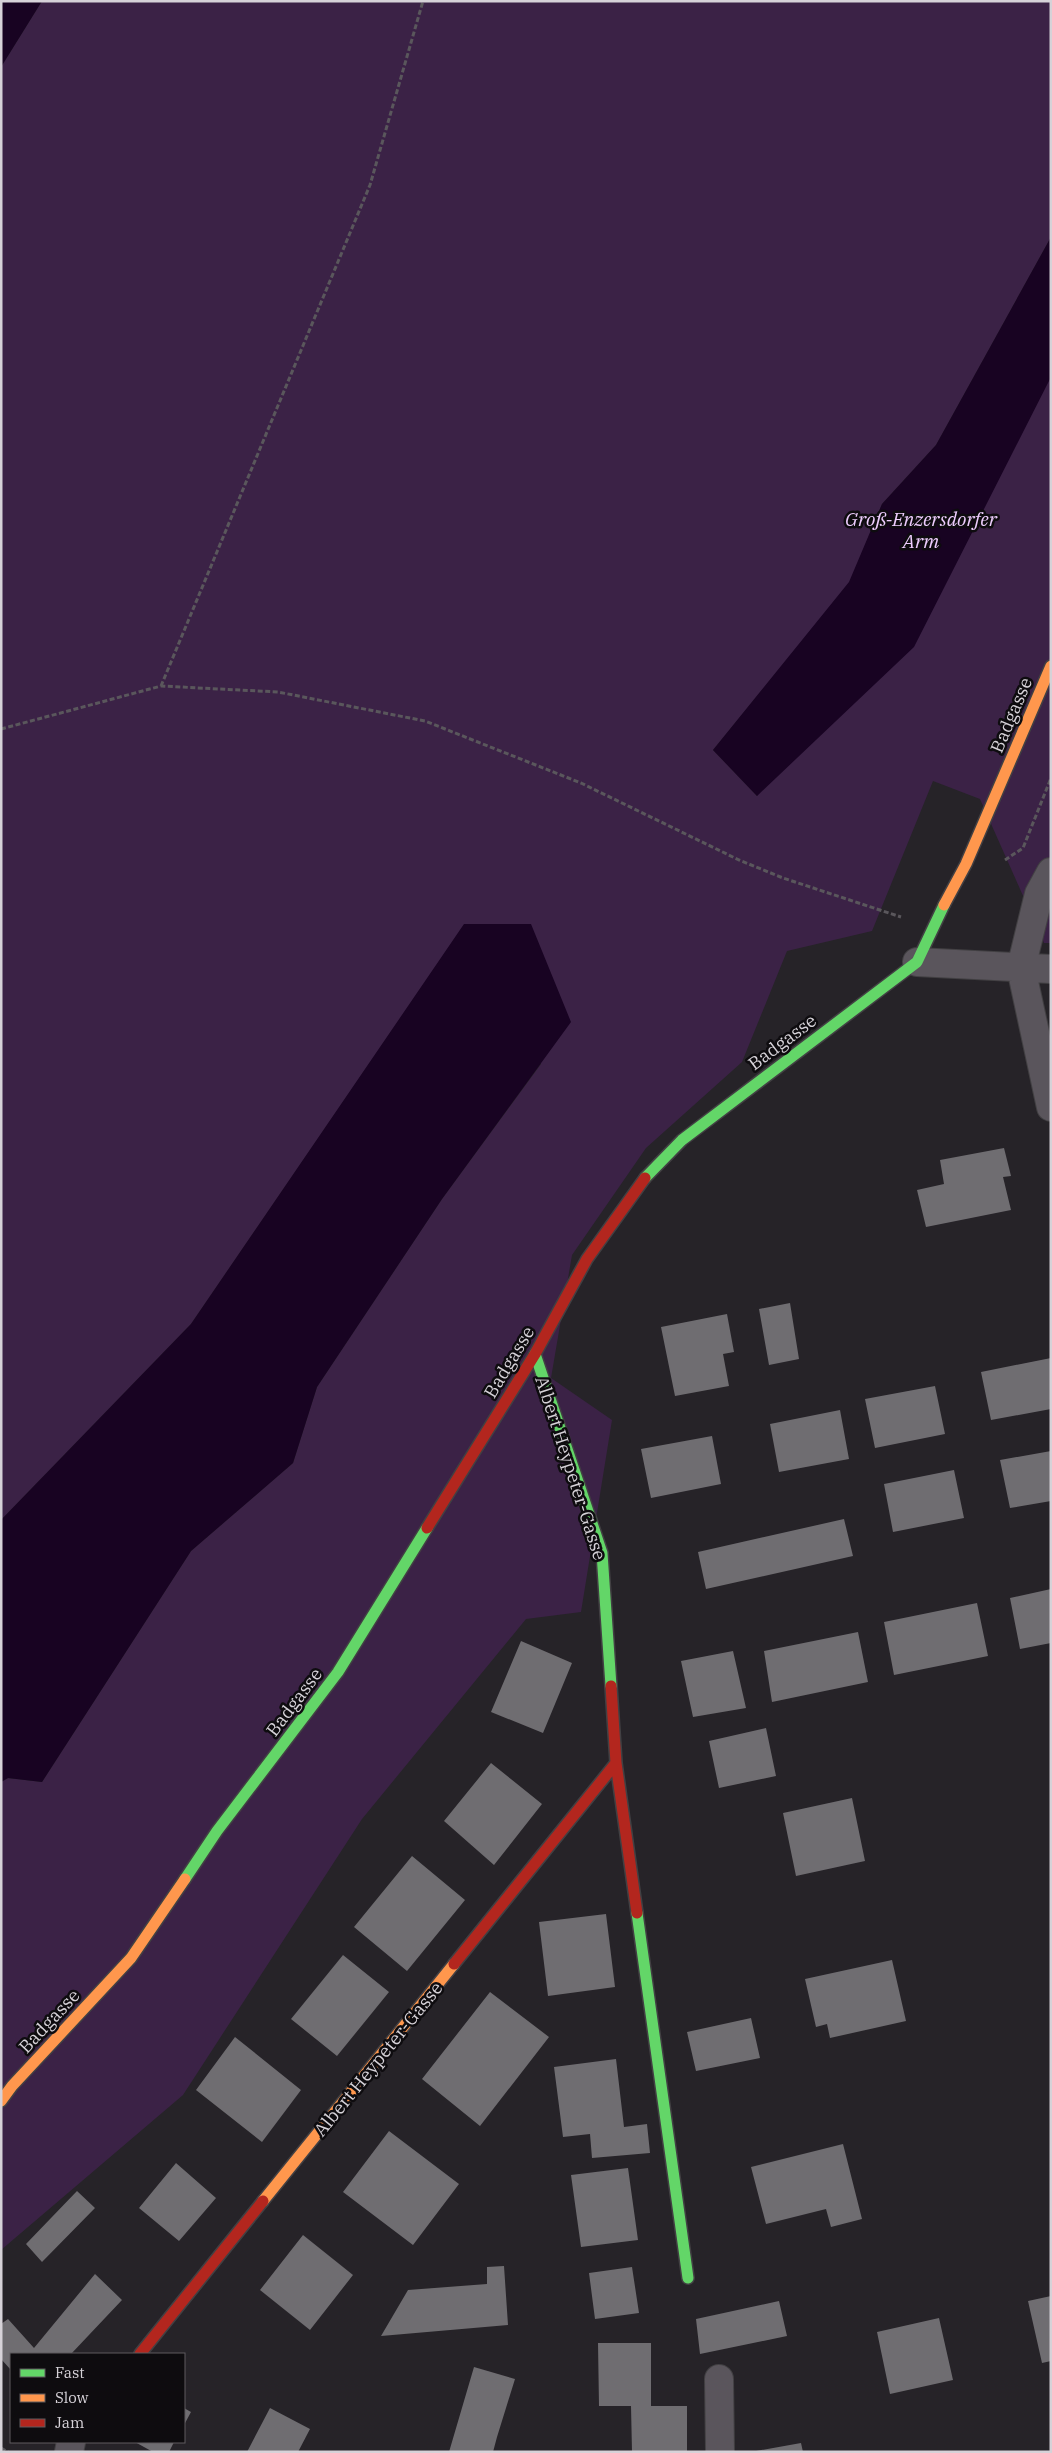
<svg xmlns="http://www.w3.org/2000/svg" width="1052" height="2453" font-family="'IBM Plex Serif',serif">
  <rect width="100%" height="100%" fill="#262328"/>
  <!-- green -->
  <path fill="#3b2246" d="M42 1H1051V237L936 445 882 504 850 582 713 750 757 796 1051 377V943H1044L980 799 933 781 872 931 787 951 742 1062 646 1148 572 1255 551 1378 612 1420 581 1612 526 1619 362 1819 183 2095 1 2250V1782L8 1778 42 1782 191 1551 293 1463 317 1387 442 1199 541 1064 464 925 191 1324 1 1520V67Z"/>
  <!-- water -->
  <path fill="#180322" d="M1 1H42L1 67Z
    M1051 237V377L914 647 757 796 713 750 849 582 882 504 936 445Z
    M464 924H531L571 1022 442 1199 317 1387 293 1463 191 1551 42 1782 8 1778 1 1782V1520L191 1324Z"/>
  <!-- building -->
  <path fill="#6f6d71" d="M1004 1148 1011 1176 1003 1177 1011 1210 926 1227 917 1190 944 1184 940 1160Z
    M790 1303 799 1359 769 1365 759 1309Z
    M727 1314 734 1352 723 1354 729 1386 675 1396 661 1327Z
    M1051 1358V1409L991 1420 981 1372Z
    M935 1386 945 1434 875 1448 865 1399Z
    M840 1410 849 1459 779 1472 770 1424Z
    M712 1436 721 1484 651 1498 641 1449Z
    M1051 1451V1501L1010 1508 1000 1460Z
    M954 1470 964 1518 893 1532 884 1484Z
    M844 1519 853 1556 706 1589 698 1552Z
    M1051 1589V1643L1020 1649 1010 1598Z
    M977 1603 988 1656 894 1675 884 1622Z
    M858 1632 868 1682 772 1702 764 1651Z
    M521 1641 572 1663 543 1733 491 1712Z
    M733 1651 746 1708 693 1717 681 1661Z
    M766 1728 776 1776 719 1788 709 1741Z
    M491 1763 542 1804 494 1865 444 1821Z
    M852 1798 865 1861 796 1876 783 1813Z
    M412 1856 465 1900 407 1971 354 1927Z
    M606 1914 615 1987 548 1996 539 1922Z
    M343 1955 389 1992 337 2056 291 2019Z
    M892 1960 906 2021 830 2038 827 2024 816 2027 805 1979Z
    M490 1992 549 2037 480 2126 422 2079Z
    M751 2018 760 2058 696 2071 687 2032Z
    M235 2037 301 2090 262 2142 196 2090Z
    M616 2059 624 2127 647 2124 650 2153 592 2158 590 2134 563 2137 554 2067Z
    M389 2131 459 2184 413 2245 343 2192Z
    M843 2144 862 2219 831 2227 826 2209 766 2224 751 2167Z
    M176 2163 216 2198 179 2241 139 2208Z
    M628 2168 638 2240 581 2247 571 2175Z
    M77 2191 95 2208 42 2262 26 2244Z
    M303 2235 353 2275 310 2330 260 2290Z
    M504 2266 508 2325 381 2336 408 2290 487 2284V2267Z
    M632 2267 639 2313 595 2319 589 2273Z
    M95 2274 122 2300 71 2354H11V2370L1 2359V2324L8 2319 34 2348Z
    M1051 2296V2361L1042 2363 1028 2301Z
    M779 2301 787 2336 700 2354 696 2319Z
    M939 2318 953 2380 890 2394 877 2332Z
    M598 2343H651V2406H687V2452H632L631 2406H599Z
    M474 2367 515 2379 497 2437 493 2452H449Z
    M184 2408 191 2412 184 2425Z
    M270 2408 310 2429 298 2452H247Z
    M135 2442H174L169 2452H153Z
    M801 2443 803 2452H756V2451Z"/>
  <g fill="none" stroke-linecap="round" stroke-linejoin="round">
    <defs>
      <path id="street" d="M1051 872 1039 894 1021 968 1051 1107
        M917 962 1051 969
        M719 2379 720 2452
        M69 2452 71 2442"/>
      <path id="fast" d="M645 1178 682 1140 917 962 944 905
        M535 1354 602 1553 611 1686
        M185 1879 217 1831 338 1672 427 1528
        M637 1913 688 2278"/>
      <path id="slow" d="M944 905 966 864 1051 666
        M1 2101 12 2086 131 1958 185 1879
        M263 2201 454 1964"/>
      <path id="jam" d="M427 1528 535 1354 587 1259 645 1178
        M611 1686 616 1763 637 1913
        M454 1964 616 1763
        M140 2354 263 2201"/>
    </defs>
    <!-- street casing -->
    <use href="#street" stroke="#424043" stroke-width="30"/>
    <!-- fast casing -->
    <use href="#fast" stroke="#424043" stroke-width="14"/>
    <!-- slow casing -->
    <use href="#slow" stroke="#424043" stroke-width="14"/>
    <!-- jam casing -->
    <use href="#jam" stroke="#424043" stroke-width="14"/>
    <!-- path -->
    <path stroke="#5a575c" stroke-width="3" stroke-dasharray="5 2.5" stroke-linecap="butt" d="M161 686 370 185 423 1
      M1 729 161 686 278 692 425 721 581 783 739 860 783 878 901 917
      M1005 860 1023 848 1051 778
      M1 2448 8 2452"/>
    <!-- street -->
    <use href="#street" stroke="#5a555c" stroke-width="28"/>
    <!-- fast -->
    <use href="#fast" stroke="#63d668" stroke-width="11"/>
    <!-- slow -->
    <use href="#slow" stroke="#ff974d" stroke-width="11"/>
    <!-- jam -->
    <use href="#jam" stroke="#b3261e" stroke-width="11"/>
  </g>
  <g text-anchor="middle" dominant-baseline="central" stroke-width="5" stroke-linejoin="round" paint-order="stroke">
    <!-- street labels -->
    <g font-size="18" fill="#d6d2d8" stroke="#0e0c0f">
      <text transform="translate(1011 715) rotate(-67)">Badgasse</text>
      <text transform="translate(782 1042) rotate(-37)">Badgasse</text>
      <text transform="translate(509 1362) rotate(-59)">Badgasse</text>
      <text transform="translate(571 1468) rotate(72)">Albert Heypeter-Gasse</text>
      <text transform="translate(294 1702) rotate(-53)">Badgasse</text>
      <text transform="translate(49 2021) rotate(-47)">Badgasse</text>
      <text transform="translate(378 2059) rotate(-51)">Albert Heypeter-Gasse</text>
    </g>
    <!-- water labels -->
    <g font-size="19" font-style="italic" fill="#eecdfe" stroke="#0e0c0f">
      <text x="921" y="519">Groß-Enzersdorfer<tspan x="921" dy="22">Arm</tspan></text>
    </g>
  </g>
  <!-- border -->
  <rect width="1052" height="2453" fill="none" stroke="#d6d2d8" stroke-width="5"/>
  <!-- legend -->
  <rect x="10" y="2353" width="175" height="90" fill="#0e0c0f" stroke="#5e5b5f"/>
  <rect x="20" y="2369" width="25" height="8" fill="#63d668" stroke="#5e5b5f"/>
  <text x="55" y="2378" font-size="15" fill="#d6d2d8">Fast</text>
  <rect x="20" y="2394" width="25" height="8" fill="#ff974d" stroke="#5e5b5f"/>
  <text x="55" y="2403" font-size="15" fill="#d6d2d8">Slow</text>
  <rect x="20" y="2419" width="25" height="8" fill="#b3261e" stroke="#5e5b5f"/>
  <text x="55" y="2428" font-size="15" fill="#d6d2d8">Jam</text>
</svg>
